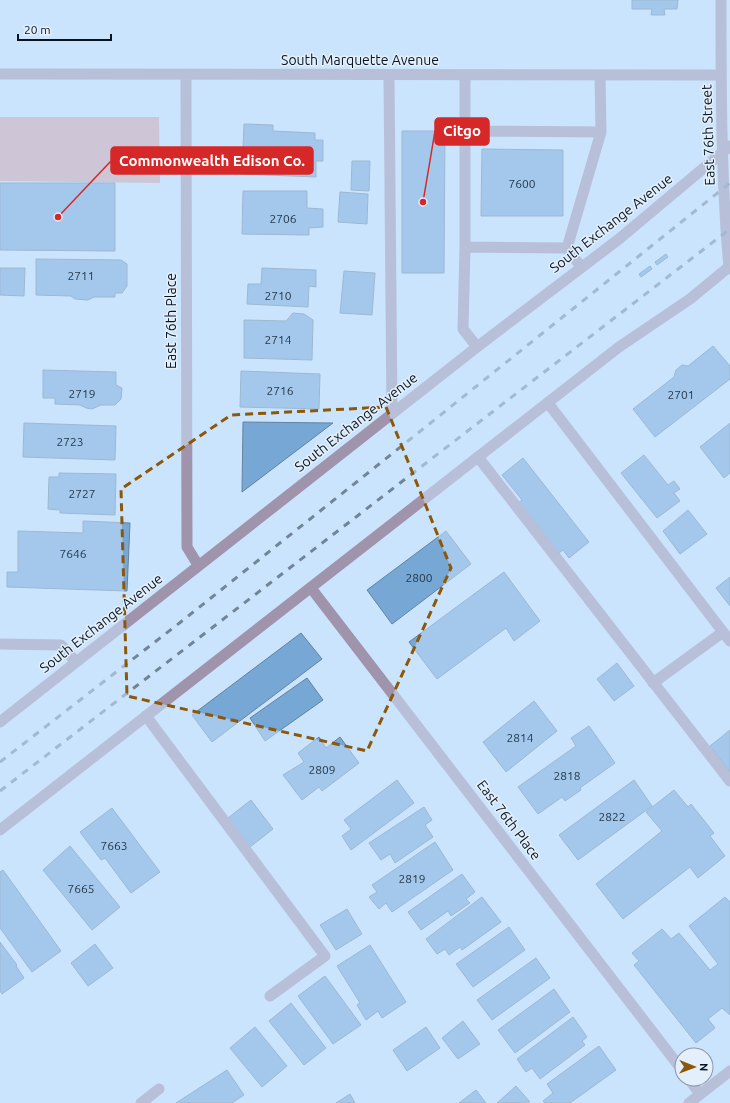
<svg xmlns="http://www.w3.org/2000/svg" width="730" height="1103" font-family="Ubuntu,sans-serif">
  <rect width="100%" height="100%" fill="#cae4fd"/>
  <!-- green -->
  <path fill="#d29fa7" d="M0 117H159L160 183 0 181Z"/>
  <!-- building -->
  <path fill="#77a7d4" stroke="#65829e" d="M632 0H678L677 9H664L665 15H651L652 9H632Z
    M244 124 273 125V131L315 133V140H323V161H316V177L242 174Z
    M402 131H445L444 273H402Z
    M482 149 563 150V216H481Z
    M352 161H370L369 191 351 190Z
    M0 183H115V251L0 250Z
    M243 191H307V208L323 209V227L309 228V235L242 234Z
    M340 192 368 194 367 224 338 222Z
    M666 254 668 257 657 265 655 262Z
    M36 259 121 260 127 264V286L122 293H115V297H94L88 300 75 299 71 296 36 295Z
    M650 266 652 269 641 277 639 274Z
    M0 268H25L24 296 0 295Z
    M262 268 316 270V287L309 286 308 307 247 304 248 284H261Z
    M344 271 375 273 372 315 340 313Z
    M293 313 304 314 313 320 312 360 244 358V320L286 321Z
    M713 346 730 366V379L655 437 633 409 674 377 676 370 682 365 688 366Z
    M43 370 116 372V385L122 388 121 399 115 405H101L92 409 86 408 80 405 55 404V398H43Z
    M241 371 320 374 319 409 240 407Z
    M243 422 333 423 242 492Z
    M24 423 116 426 115 460 23 457Z
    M730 423V473L724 478 700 447Z
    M644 455 668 485 674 481 680 489 674 493 680 501 657 518 621 473Z
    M523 458 589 542 569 558 563 550 559 553 519 502 522 500 502 475Z
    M59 473 116 474 115 515 60 513V510L48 509 49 477H59Z
    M688 510 707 534 680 554 663 531Z
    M83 521 130 523 127 591 7 587V572H18V531L83 533Z
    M446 531 471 564 392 624 367 590Z
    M504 572 540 621 514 641 506 628 437 679 409 642Z
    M730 577V606L716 588Z
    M301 633 322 659 212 742 192 715Z
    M617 663 634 686 614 701 597 679Z
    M307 678 323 700 265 741 250 718Z
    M534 701 557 731 506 772 483 742Z
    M589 726 615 763 580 788 581 790 565 801 562 797 538 814 518 787 576 746 571 738Z
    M730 730V772L710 746Z
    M319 737 326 748 340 737 359 763 322 791 319 787 302 800 283 775 304 762 298 753Z
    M397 780 414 803 351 850 342 836 351 829 344 820Z
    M634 780 652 806 578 860 559 835Z
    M674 790 688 807 691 804 714 833 710 836 725 856 698 878 690 867 623 919 596 884 662 831 646 812Z
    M251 800 273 829 250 847 228 818Z
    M424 807 432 820 425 825 433 837 395 863 390 854 381 860 369 843Z
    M112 808 160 872 131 893 105 858 101 860 80 832Z
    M435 842 453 870 392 912 386 903 379 909 369 897 377 892 372 885Z
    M70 846 120 907 92 930 43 870Z
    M3 870 61 951 32 972 0 928V872Z
    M462 874 475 892 466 899 470 903 451 916 448 911 421 930 408 912Z
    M482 897 501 922 462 950 460 947 449 955 445 949 437 954 426 939Z
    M725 897 730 902V1015L722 1008 708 1019 715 1028 696 1043 634 965 639 961 632 953 662 929 671 939 679 933 710 970 718 964 689 926Z
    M347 909 362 934 336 950 320 925Z
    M509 927 525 950 473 987 456 964Z
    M0 942 17 965 16 966 24 978 2 994 0 991Z
    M95 944 113 968 88 986 71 963Z
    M370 945 406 1002 382 1018 378 1011 366 1020 357 1005 360 1003 337 966Z
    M536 958 550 978 492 1020 477 1000Z
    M325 976 361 1025 333 1044 298 996Z
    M554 989 570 1012 515 1053 498 1030Z
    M291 1003 326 1048 304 1065 269 1021Z
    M573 1017 587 1037 582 1041 585 1045 540 1079 532 1068 526 1072 517 1059Z
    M463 1021 480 1044 458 1059 442 1038Z
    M255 1027 287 1066 262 1087 230 1048Z
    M426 1027 440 1048 407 1071 393 1050Z
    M599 1046 616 1070 570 1103H545L543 1101 553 1093 547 1084Z
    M227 1070 244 1095 232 1103H176Z
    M516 1086 530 1102 497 1103Z
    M476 1090 486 1103H459Z
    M350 1094 355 1103H336Z"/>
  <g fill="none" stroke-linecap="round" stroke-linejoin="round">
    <!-- service -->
    <path stroke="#a094ac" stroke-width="11" d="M389 75 392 413
      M466 131 601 132
      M465 247V75
      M581 267 567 248 601 132 600 75
      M477 347 463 329 465 247 567 248
      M548 403 723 632 653 683
      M478 457 730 781
      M723 632 730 641
      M146 716 325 956 270 996
      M141 1103 159 1089"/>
    <!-- minor -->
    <path stroke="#a094ac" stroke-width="11" d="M0 74 721 75
      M186 74 187 547 198 565
      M311 588 682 1070
      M0 644 61 645 76 662
      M689 1079 700 1094
      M689 1103 730 1071"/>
    <!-- tertiary -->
    <path stroke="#a094ac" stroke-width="11" d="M721 0C721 89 721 179 729 268L730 269
      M0 722 477 347 619 239 730 146
      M0 830 619 347 690 299 730 266"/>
    <!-- rail -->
    <path stroke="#718597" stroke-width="3" stroke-dasharray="7 7" stroke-linecap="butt" d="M0 762 182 621 408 441 730 183
      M0 791 730 229"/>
  </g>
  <!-- marked area -->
  <path d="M0 0H730V1103H0ZM386 407 451 568 367 751 127 696 121 489 231 415Z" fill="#cae4fd" fill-opacity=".55" fill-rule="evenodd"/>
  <path fill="none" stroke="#8c5708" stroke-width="3" stroke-dasharray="8 5" stroke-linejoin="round" d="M386 407 451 568 367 751 127 696 121 489 231 415Z"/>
  <g text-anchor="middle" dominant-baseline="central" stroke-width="3" stroke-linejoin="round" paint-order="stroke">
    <!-- number labels -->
    <g font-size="12" fill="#24394c">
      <text x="522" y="183">7600</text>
      <text x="283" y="218">2706</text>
      <text x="81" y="275">2711</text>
      <text x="278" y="295">2710</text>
      <text x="278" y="339">2714</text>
      <text x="280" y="390">2716</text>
      <text x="82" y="393">2719</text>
      <text x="681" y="394">2701</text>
      <text x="70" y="441">2723</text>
      <text x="82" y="493">2727</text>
      <text x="73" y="553">7646</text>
      <text x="419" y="577">2800</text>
      <text x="520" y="737">2814</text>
      <text x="322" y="769">2809</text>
      <text x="567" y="775">2818</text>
      <text x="612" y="816">2822</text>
      <text x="114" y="845">7663</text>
      <text x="412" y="878">2819</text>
      <text x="81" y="888">7665</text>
    </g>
    <!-- street labels -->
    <g font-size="14" fill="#09141f" stroke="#e3f0fc">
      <text x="360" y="60">South Marquette Avenue</text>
      <text transform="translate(708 135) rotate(-92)">East 76th Street</text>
      <text transform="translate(611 223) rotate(-38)">South Exchange Avenue</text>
      <text transform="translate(171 321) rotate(-90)">East 76th Place</text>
      <text transform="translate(356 422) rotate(-38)">South Exchange Avenue</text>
      <text transform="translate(101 623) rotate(-38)">South Exchange Avenue</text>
      <text transform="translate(509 820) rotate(53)">East 76th Place</text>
    </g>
  </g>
  <!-- callouts -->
  <path fill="none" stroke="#d62828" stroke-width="1.5" d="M423 202L435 131M58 217L111 161"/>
  <g fill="#d62828" stroke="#e3f0fc" stroke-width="1.5">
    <circle cx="423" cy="202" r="4"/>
    <circle cx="58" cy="217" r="4"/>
  </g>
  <g fill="#d62828" stroke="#d62828" stroke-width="1.5">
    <rect x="435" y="118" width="54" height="27" rx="4"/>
    <rect x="111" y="147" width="202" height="27" rx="4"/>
  </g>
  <g font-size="15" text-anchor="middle" font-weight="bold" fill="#fff">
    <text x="462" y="136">Citgo</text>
    <text x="212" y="166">Commonwealth Edison Co.</text>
  </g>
  <!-- north arrow -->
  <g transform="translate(694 1067) rotate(91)"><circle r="19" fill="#e3f0fc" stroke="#8c98a4"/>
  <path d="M0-3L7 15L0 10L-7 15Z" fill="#8c5708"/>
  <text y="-6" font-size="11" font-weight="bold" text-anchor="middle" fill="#09141f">N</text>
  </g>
  <!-- scale -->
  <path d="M18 34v6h93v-6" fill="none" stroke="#09141f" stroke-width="2"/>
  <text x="24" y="34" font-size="12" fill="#09141f" stroke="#e3f0fc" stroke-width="3" paint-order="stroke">20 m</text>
</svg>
